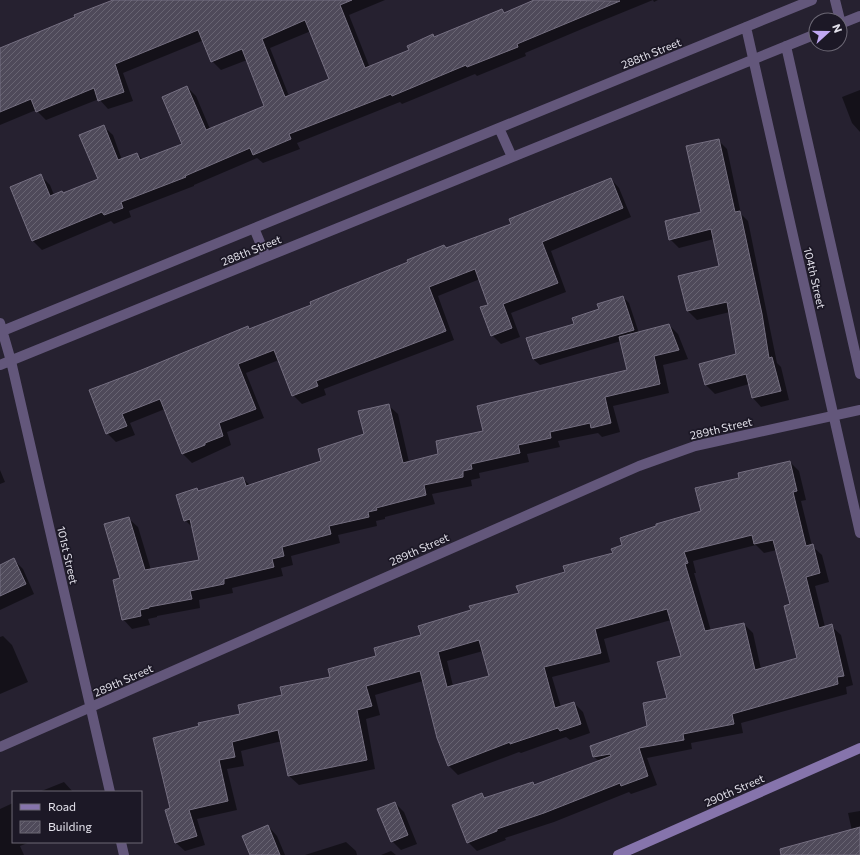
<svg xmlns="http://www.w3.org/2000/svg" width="860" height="855" font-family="Commissioner,sans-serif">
  <defs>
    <pattern id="building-hatch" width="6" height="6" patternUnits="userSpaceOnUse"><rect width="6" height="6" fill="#4f4a5a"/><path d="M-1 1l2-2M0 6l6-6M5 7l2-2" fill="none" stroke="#686472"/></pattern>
  </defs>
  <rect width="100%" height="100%" fill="#262130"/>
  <!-- shadow -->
  <path fill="#0007" fill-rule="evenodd" d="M123 0H385L349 15 370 68 410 51 433 36 435 38 502 11 505 13 537 0H658L654 2 653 0 582 29 525 53 526 56 477 76 475 74 402 104 400 102 297 143 300 149 263 163 257 158 194 185V186L129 211 131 217 114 224 111 221 42 250 33 241 40 175 50 185 54 195 64 194 100 180 103 126 113 135 122 160 137 154 143 160 184 144 187 87 196 96 210 129 266 106 247 60 221 70 212 61 204 40 123 73 133 101 108 109 99 99 46 120 36 110 0 125V48ZM311 31 330 79 289 96 270 48Z
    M860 90V132L852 123 842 97Z
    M718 140 727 149 741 214 748 221 777 363 781 367 789 400 761 407 753 398 749 384 715 394 706 385 700 365 737 355 730 312 697 320 688 311 720 266 714 239 679 248 670 239 702 212Z
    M611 179 619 188 631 217 551 251 566 292 511 313 520 337 501 344 492 335 489 305 480 279 438 296 454 340 324 389 326 395 302 404 293 395 279 360 246 373 264 418 227 432 231 445 192 463 183 454 165 409 130 423 135 435 116 442 107 433 140 372 248 328 250 330 313 306 409 263 444 246 447 249 513 225Z
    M623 297 629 303 639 333 669 325 678 334 688 359 663 365 669 393 613 406 620 432 602 437 598 433 558 441 560 447 527 454 529 462 479 473 480 478 471 480 472 486 432 494 435 504 385 517V519L376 521 377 526 338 535 340 543 291 556 293 565 281 568 283 576 232 588 233 593 199 600 200 608 157 616V617L148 619 150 625 132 629 123 619 128 518 138 527 151 570 200 561 193 528 185 520 197 489 199 492 243 479 250 485 323 461 365 435 388 405 398 414 409 462 439 454 484 431 628 371 621 341 540 365 533 359 575 324Z
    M790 462 799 471 806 500 801 501 812 546 822 555 829 582 815 586 825 627 831 626 841 635 853 685 846 687 847 694 741 723 743 733 691 743 692 749 647 758 657 785 631 794 629 792 554 822 505 838 506 840 477 851 468 842 482 794 486 799 533 783 536 785 599 761 594 757 591 747 648 727 668 699 682 656 671 620 604 639 610 662 552 677 561 707 574 703 583 712 590 733 570 740 566 737 521 753 519 752 458 775 449 766 423 681 375 695 380 715 366 719 375 769 299 785 289 776 282 741 241 751 244 766 227 769 237 810 197 819 205 845 185 851 175 842 171 809 241 715 283 696 332 677 472 611 520 594 566 573 614 553 703 512 741 478ZM756 545 764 553 777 550 791 605 799 659 761 669 753 633 744 624 711 631 694 573H696L693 561ZM483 651 490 677 453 686 447 661Z
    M0 470 5 482 0 484Z
    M14 560 23 569 34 594 0 610V566Z
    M3 636 12 645 28 682 0 694V637Z
    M64 782 73 792H39Z
    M13 803V842H30L20 846 24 855H0V809Z
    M395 803 404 812 417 844 401 850 392 841Z
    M860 811V855H788L852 831 848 813Z
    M268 826 277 836 285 855H251Z
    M346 842 356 851 357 855H305Z
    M391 851 396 855H381Z"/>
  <!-- building -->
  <path fill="url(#building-hatch)" stroke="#756f81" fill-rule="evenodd" d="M113 0H352L340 5 365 68 409 50 407 46 433 34 434 37 502 9 504 13 534 0 620 1 517 44 518 47 467 67 466 65 392 96 391 94 289 134 291 139 253 155 250 148 185 176 186 177 121 202 123 208 104 215 102 212 32 241 10 187 41 174 50 196 62 191 63 193 98 179 79 135 104 125 118 160 137 153 140 160 182 144 162 97 187 86 206 130 264 106 242 49 211 62 198 30 115 64 124 92 98 101 94 88 36 112 31 99 0 112V48L75 17 74 15ZM305 20 329 79 285 97 262 39Z
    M719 139 735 212 740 211 762 314 769 358 772 357 781 391 752 398 746 374 705 385 699 364 736 354 727 302 687 311 678 276 719 266 711 229 669 240 665 221 701 212 686 146Z
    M611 178 623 208 542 242 558 283 503 304 512 328 491 336 480 307 488 305 475 269 429 287 446 331 316 381 318 386 292 396 274 350 238 364 256 409 219 423 223 436 205 443V445L182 454 160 399 122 414 127 426 106 434 89 390 139 371 248 326 249 329 311 305 310 302 408 262 407 260 444 245 446 248 511 224 509 219Z
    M623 296 634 330 533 359 526 338 574 324 572 318 599 309 597 304Z
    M669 324 679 350 654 356 660 384 605 397 611 423 591 428 590 423 550 432 551 438 518 445 520 453 471 464 472 469 463 471V477L424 485 426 495 376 508 377 510 368 512 369 517 329 526 331 534 282 547 284 556 272 559 274 567 224 579V584L190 591 192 599 149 607V608L140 610 141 616 122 620 113 580 120 578 104 524 129 517 145 570 199 560 190 519 184 521 176 495 197 488 198 491 243 477 246 486 321 461 318 449 364 434 358 411 389 404 403 463 438 454 436 441 483 431 477 406 627 370 619 337Z
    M790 461 797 491 793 492 806 546 813 544 820 573 806 577 819 628 832 624 844 676 837 677 838 684 732 714 734 724 683 734 684 740 639 748 648 776 621 786 620 783 544 813 497 829V831L467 843 452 805 482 793 484 798 533 782 534 785 611 756 610 754 593 757 590 746 647 726 643 703 667 698 657 662 681 656 667 609 595 629 601 653 544 667 555 708 574 702 581 724 560 731 558 728 510 744V742L448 766 437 738 420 671 366 686 372 706 357 710 367 760 288 776 278 730 232 742 235 757 219 760 228 801 189 810 197 836 175 843 165 810 170 808 153 738 199 726 198 723 240 714 238 705 282 695 280 687 330 677 328 669 376 656 374 648 421 635 418 626 471 610 469 606 519 593 516 586 565 572 563 566 613 553 611 549 622 545 620 538 656 526V524L701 511 695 488 739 478 738 473ZM752 535 754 544 773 540 790 604 784 606 797 658 755 670 744 623 705 631 685 564 688 563 684 552ZM479 640 489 676 447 687 438 652Z
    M14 558 26 584 0 596V565Z
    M395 802 408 835 391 842 377 809Z
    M268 825 280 855H250L242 836Z
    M860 827V855H781L780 849Z"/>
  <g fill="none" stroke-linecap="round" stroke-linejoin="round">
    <!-- street -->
    <path stroke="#63577b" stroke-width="10" d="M835 0 840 20
      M840 24 860 16
      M746 27 860 533
      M786 46 860 374
      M499 128 512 157
      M254 228 266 257
      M0 323 11 361 110 792
      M0 332 812 0
      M0 365 816 34
      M0 747 639 466 695 446 860 410
      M121 842 124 855"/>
    <!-- secondary -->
    <path stroke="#8674ac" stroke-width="10" d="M618 855 860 748"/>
  </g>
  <g text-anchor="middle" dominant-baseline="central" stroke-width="3.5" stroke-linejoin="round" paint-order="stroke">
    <!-- street labels -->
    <g font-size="11" fill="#e3e1eb" stroke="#1c1826">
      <text transform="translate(651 53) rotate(-22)">288th Street</text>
      <text transform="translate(251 250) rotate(-22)">288th Street</text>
      <text transform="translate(815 278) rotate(77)">104th Street</text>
      <text transform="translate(721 428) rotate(-13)">289th Street</text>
      <text transform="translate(419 549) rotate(-24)">289th Street</text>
      <text transform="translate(68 555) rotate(77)">101st Street</text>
      <text transform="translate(123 680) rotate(-24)">289th Street</text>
      <text transform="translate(734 790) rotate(-24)">290th Street</text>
    </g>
  </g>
  <!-- legend -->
  <rect x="12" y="791" width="130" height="52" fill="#1c1826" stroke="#6c6875"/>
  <rect x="20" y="804" width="20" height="6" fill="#8674ac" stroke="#6c6875"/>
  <text x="48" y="811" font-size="12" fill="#e3e1eb">Road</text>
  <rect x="20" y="821" width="20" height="12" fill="url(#building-hatch)" stroke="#6c6875"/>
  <text x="48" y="831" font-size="12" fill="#e3e1eb">Building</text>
  <!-- north arrow -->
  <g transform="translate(828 32) rotate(69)"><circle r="19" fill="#1c1826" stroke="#6c6875"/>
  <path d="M0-3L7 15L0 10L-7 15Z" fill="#c0a8f3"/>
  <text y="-6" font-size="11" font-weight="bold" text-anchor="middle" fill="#e3e1eb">N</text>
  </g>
</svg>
